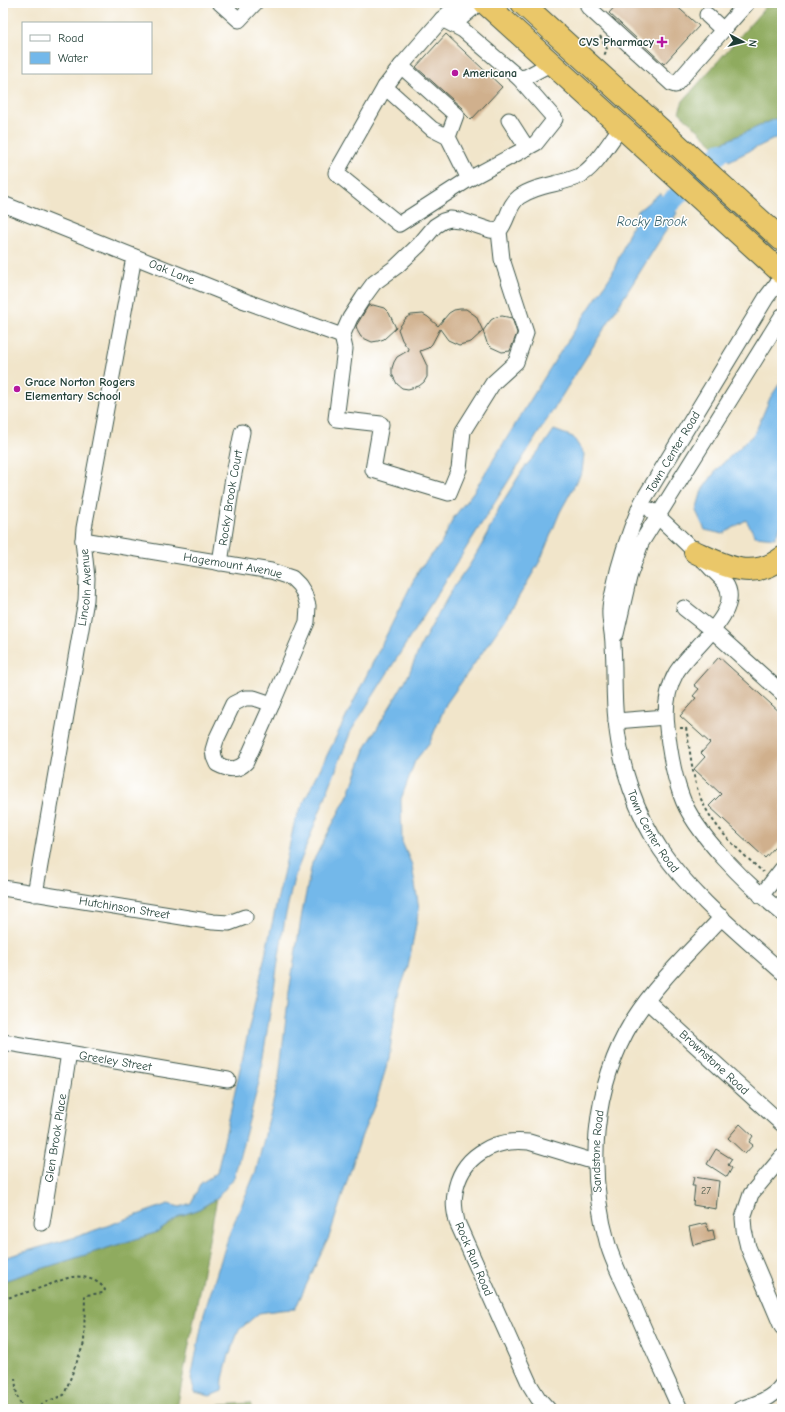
<svg xmlns="http://www.w3.org/2000/svg" width="785" height="1412" font-family="'Comic Neue',sans-serif">
  <rect width="100%" height="100%" fill="#fff"/>
  <filter id="ink" filterUnits="userSpaceOnUse"><feTurbulence type="fractalNoise" baseFrequency=".025" numOctaves="2"/><feDisplacementMap in="SourceGraphic" scale="8" xChannelSelector="R" yChannelSelector="G"/><feConvolveMatrix kernelMatrix="1 2 1 2 8 2 1 2 1" color-interpolation-filters="sRGB"/></filter>
  <filter id="wash" filterUnits="userSpaceOnUse"><feTurbulence type="fractalNoise" baseFrequency=".012" numOctaves="4" result="noise"/><feDisplacementMap in="SourceGraphic" scale="16" xChannelSelector="R" yChannelSelector="G"/><feGaussianBlur stdDeviation="0.9" result="paint"/><feColorMatrix in="noise" values="0 0 0 0 0 0 0 0 0 0 0 0 0 0 0 0 0 1.4 0 .05"/><feComposite in="paint" operator="in"/></filter>
  <g filter="url(#wash)">
    <rect width="100%" height="100%" fill="#f1e5ca"/>
    <!-- forest -->
    <path fill="#8fab5e" stroke="#577449" d="M769 3H782V116L715 146 679 112 683 101Z
      M217 1198 177 1408 250 1403 252 1409H3V1281L158 1232 180 1216 199 1209Z"/>
    <!-- water -->
    <path fill="#73b8ea" stroke="#497a8f" d="M782 116V135L729 161 715 146Z
      M660 193 677 213 351 731 294 878 285 918 259 1082 234 1178 217 1198 199 1209 180 1216 158 1232 3 1281V1258L76 1237 168 1204 180 1207 191 1203 201 1183 217 1173 295 820 418 571 441 544 454 517 474 491 557 357 612 274 638 211Z
      M782 380V524L775 538 755 536 746 520 723 534 705 530 696 511 702 490 718 468 755 433 770 398Z
      M554 430 573 437 584 454 582 472 560 512 540 561 505 620 446 704 430 742 415 761 401 799 402 842 412 865 419 909 418 914 408 967 397 998 389 1058 377 1099 362 1135 329 1237 295 1309 280 1310 259 1313 239 1330 229 1355 223 1379 222 1391 210 1396 195 1392 191 1379 204 1313 230 1232 256 1171 279 1078 289 992 302 913 312 863 349 793 366 747 408 676 422 643 453 588 469 566 484 541 500 506 524 468 543 446Z"/>
    <g fill="none" stroke-linecap="round" stroke-linejoin="round">
      <!-- river -->
      <path stroke="#73b8ea" stroke-width="20" d="M669 204 721 152"/>
    </g>
    <g id="blocks">
      <!-- building -->
      <path fill="#d0b08d" d="M618 3H673L699 26 664 64 609 13Z
        M446 34 502 87 471 120 465 114 462 108 416 67Z
        M373 305 384 308 389 313 396 328 384 339 378 341 372 342 361 337 358 332 356 326 368 306Z
        M460 309H466L476 316 483 331 471 342 459 345 448 340 440 329 432 344 428 348 420 351 427 366V377L424 382 419 386 408 389 402 388 397 384 392 374V368L394 362 397 357 409 350 402 340 398 329 406 318 411 315 423 314 428 317 438 326 449 313 454 310Z
        M502 316 512 318 517 333 510 351 502 352 491 347 487 343 483 331 491 320 496 317Z
        M719 657 782 714V839L765 858 709 806 721 794 694 769 705 757 701 753 710 743 680 716 696 698 693 696 699 689 694 685Z
        M740 1124 753 1136 749 1142 753 1145 745 1154 728 1138Z
        M716 1149 732 1159 728 1165 732 1168 727 1177 707 1164Z
        M694 1177 719 1181 716 1209 693 1205 695 1186H692Z
        M706 1223 708 1231 713 1230 715 1240 693 1245 689 1227Z"/>
    </g>
  </g>
  <g filter="url(#ink)">
    <use href="#blocks" fill-opacity="0" stroke="#3e564a" stroke-width="1"/>
    <g fill="none" stroke-linecap="round" stroke-linejoin="round">
      <defs>
        <g id="minor">
          <path d="M220 3 239 20 255 3"/>
          <path d="M460 3 442 19 401 66 385 87 336 173 399 224 469 179 536 143 555 119 519 78 526 77 552 63"/>
          <path d="M588 7 672 84 675 85 723 30"/>
          <path d="M707 15 723 30 747 3"/>
          <path d="M442 19 463 30 519 78"/>
          <path d="M454 24 473 8V3"/>
          <path d="M401 66 456 115 448 137"/>
          <path d="M385 87 432 129 448 137 469 179"/>
          <path d="M509 120 527 148"/>
          <path id="s1" d="M3 204 245 301 342 336"/>
          <path d="M499 231 502 259 526 333 516 362 493 383 463 431 459 469 449 493 373 470 381 424 336 419 345 349 342 336 350 318 363 298 374 283 397 266 419 245 435 226 443 221 450 219 460 220 490 230 499 231C508 221 508 205 519 197 536 185 558 185 577 177 593 171 611 140 621 127"/>
          <path id="s2" d="M782 277 766 298 642 502C630 530 620 558 614 588 613 595 610 602 610 609 609 621 613 633 613 645 615 670 613 695 616 720 620 766 636 813 661 850 693 897 740 934 782 972"/>
          <path id="s3" d="M83 540 271 571 292 578 299 585 304 593 308 606 307 622 272 704"/>
          <path id="s4" d="M220 563 232 484 242 432"/>
          <path d="M684 608 712 630 782 693"/>
          <path d="M616 634 629 577 641 543 782 316"/>
          <path d="M245 698H254L272 704 246 762C238 771 228 770 217 764L214 757 213 750 216 740 233 704Z"/>
          <path d="M666 717C668 740 673 773 681 795 694 834 750 887 782 913"/>
          <path d="M616 721 666 717C666 701 668 687 676 673 689 650 745 611 725 583 720 576 713 571 708 565 690 546 670 528 651 510"/>
          <path id="s5" d="M3 888 213 922 229 923 245 917"/>
          <path id="s6" d="M35 894 86 600 87 578 83 540 84 528 134 257"/>
          <path d="M761 896 782 869"/>
          <path id="s7" d="M647 1001 782 1124"/>
          <path id="s8" d="M3 1042 228 1080"/>
          <path d="M782 1157 751 1194 743 1218 744 1230 748 1247 782 1327"/>
          <path id="s9" d="M42 1223 69 1053"/>
          <path d="M548 1409 538 1398 530 1385 457 1222C455 1213 453 1204 455 1194 460 1157 493 1138 529 1142L595 1162"/>
          <path id="s10" d="M680 1409C664 1373 647 1337 632 1301 624 1283 614 1265 608 1245 587 1170 592 1088 633 1020 657 982 692 950 722 917"/>
          <path d="M740 1409C756 1404 772 1399 782 1385"/>
        </g>
        <path id="highway" d="M485 3 782 273
          M522 3 782 240
          M695 552C725 566 752 581 782 558"/>
      </defs>
      <!-- minor casing -->
      <use href="#minor" stroke="#3e564a" stroke-width="17"/>
      <!-- highway casing -->
      <use href="#highway" stroke="#3e564a" stroke-width="24"/>
      <!-- path -->
      <path stroke="#3e564a" stroke-width="2" stroke-dasharray="3 3" stroke-linecap="butt" d="M600 36 607 49 604 56
        M680 728H686C690 748 692 775 699 794 711 826 739 851 763 872
        M3 1299C19 1295 35 1290 51 1284 58 1282 65 1278 72 1277 82 1275 100 1280 105 1290L103 1293 85 1295 84 1343 64 1395 43 1403 37 1409
        M15 1378 17 1396 23 1409"/>
      <!-- minor -->
      <use href="#minor" stroke="#fff" stroke-width="15"/>
      <!-- highway -->
      <use href="#highway" stroke="#eac769" stroke-width="22"/>
    </g>
  </g>
  <!-- markers -->
  <g fill="#b5179e" stroke="#fff" stroke-width="1.5">
    <path d="M660 36h4v4h4v4h-4v4h-4v-4h-4v-4h4z"/>
    <circle cx="455" cy="73" r="4"/>
    <circle cx="17" cy="389" r="4"/>
  </g>
  <g text-anchor="middle" dominant-baseline="central" stroke-width="3" stroke-linejoin="round" paint-order="stroke">
    <!-- number labels -->
    <g font-size="10" fill="#4b5a4a">
      <text x="706" y="1191">27</text>
    </g>
    <!-- poi labels -->
    <g font-size="12" font-weight="bold" fill="#1f3d34" stroke="#fff" text-anchor="start">
      <text x="654" y="42" text-anchor="end">CVS Pharmacy</text>
      <text x="463" y="73">Americana</text>
      <text x="25" y="382">Grace Norton Rogers<tspan x="25" dy="14">Elementary School</tspan></text>
    </g>
    <!-- street labels -->
    <g font-size="12" fill="#1f3d34" stroke="#fff">
      <text stroke="none"><textPath href="#s1" startOffset="182">Oak Lane</textPath></text>
      <text transform="translate(673 452) rotate(-59)">Town Center Road</text>
      <text stroke="none"><textPath href="#s4" startOffset="66">Rocky Brook Court</textPath></text>
      <text stroke="none"><textPath href="#s3" startOffset="152">Hagemount Avenue</textPath></text>
      <text stroke="none"><textPath href="#s6" startOffset="311">Lincoln Avenue</textPath></text>
      <text stroke="none"><textPath href="#s2" startOffset="607">Town Center Road</textPath></text>
      <text stroke="none"><textPath href="#s5" startOffset="123">Hutchinson Street</textPath></text>
      <text stroke="none"><textPath href="#s8" startOffset="114">Greeley Street</textPath></text>
      <text stroke="none"><textPath href="#s7" startOffset="91">Brownstone Road</textPath></text>
      <text stroke="none"><textPath href="#s9" startOffset="86">Glen Brook Place</textPath></text>
      <text stroke="none"><textPath href="#s10" startOffset="274">Sandstone Road</textPath></text>
      <text transform="translate(474 1259) rotate(67)">Rock Run Road</text>
    </g>
    <!-- water labels -->
    <g font-size="13" font-style="italic" fill="#38626b" stroke="#fff">
      <text x="652" y="221">Rocky Brook</text>
    </g>
  </g>
  <!-- margin -->
  <rect width="785" height="1412" fill="none" stroke="#fff" stroke-width="16"/>
  <!-- legend -->
  <rect x="22" y="22" width="130" height="52" fill="#ffffff" stroke="#a5b1ae"/>
  <rect x="30" y="35" width="20" height="6" fill="#ffffff" stroke="#a5b1ae"/>
  <text x="58" y="42" font-size="12" fill="#1f3d34">Road</text>
  <rect x="30" y="52" width="20" height="12" fill="#73b8ea" stroke="#a5b1ae"/>
  <text x="58" y="62" font-size="12" fill="#1f3d34">Water</text>
  <!-- north arrow -->
  <g transform="translate(743 42) rotate(97)" stroke="#ffffff" stroke-width="3" paint-order="stroke">
  <path d="M0-3L7 15L0 10L-7 15Z" fill="#1f3d34"/>
  <text y="-6" font-size="11" font-weight="bold" text-anchor="middle" fill="#1f3d34">N</text>
  </g>
</svg>
